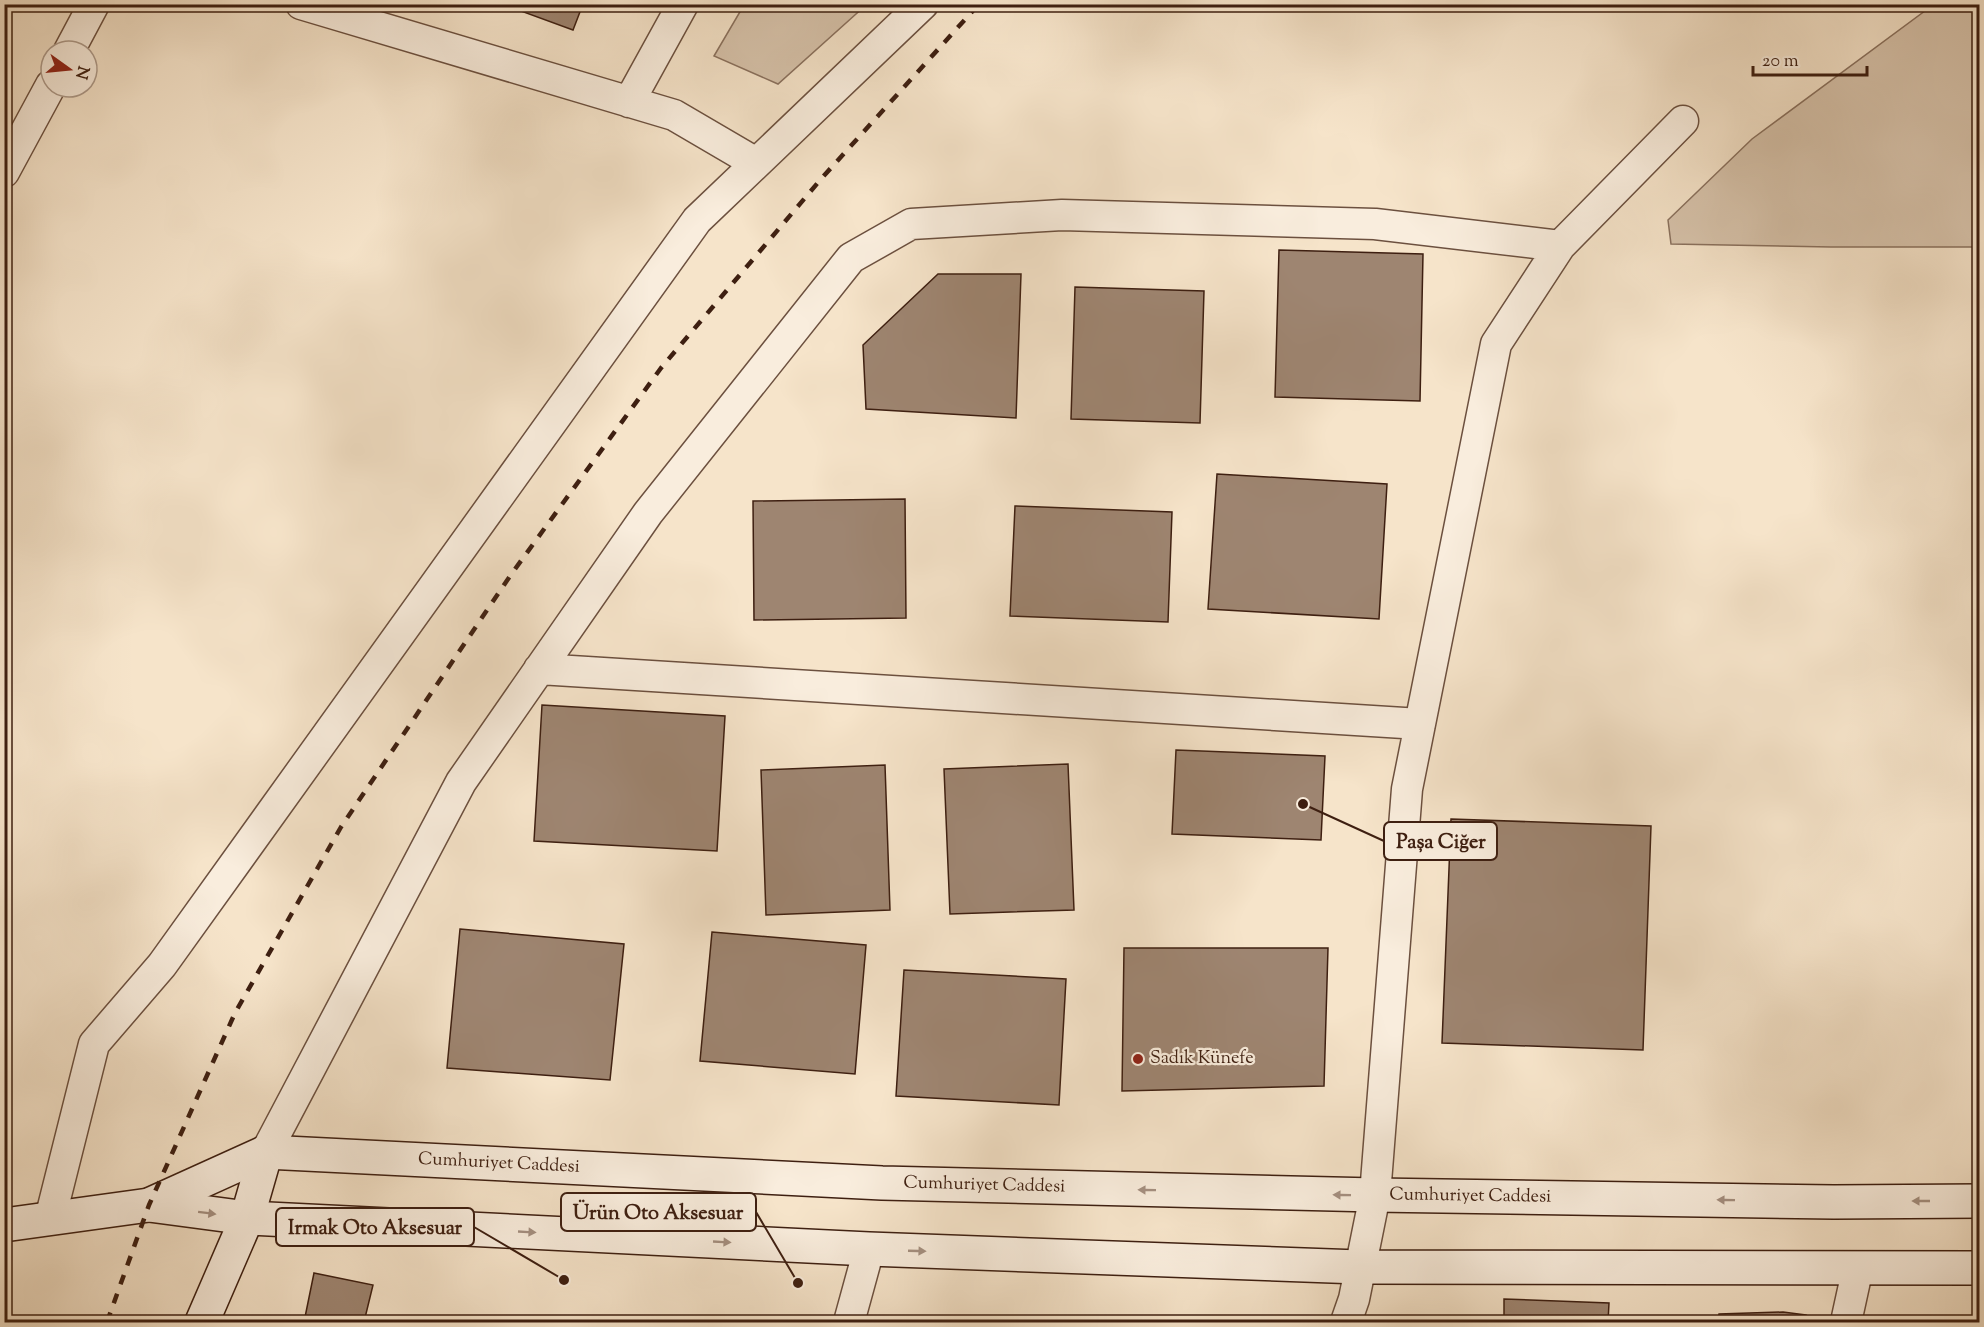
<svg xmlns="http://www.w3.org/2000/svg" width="1984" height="1327" font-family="'Sorts Mill Goudy',serif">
  <rect width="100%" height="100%" fill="#f6e4ca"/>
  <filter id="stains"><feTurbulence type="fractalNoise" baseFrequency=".00333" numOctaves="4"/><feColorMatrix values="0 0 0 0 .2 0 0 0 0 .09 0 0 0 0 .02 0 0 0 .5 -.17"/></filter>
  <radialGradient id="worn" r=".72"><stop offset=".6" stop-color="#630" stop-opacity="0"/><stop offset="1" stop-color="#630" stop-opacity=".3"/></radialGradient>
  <!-- green -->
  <path fill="#d7c3ab" stroke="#8a715e" stroke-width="1.5" d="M744 5V4L866 5 778 84 714 56Z
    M1933 5H1979V247H1831L1671 244 1668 220 1752 139Z"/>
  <!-- building -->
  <path fill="#9e8571" stroke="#3e1f11" stroke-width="1.5" d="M502 4H583L573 30Z
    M1279 250 1423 254 1420 401 1275 397Z
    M938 274H1021L1016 418 866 409 863 345Z
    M1075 287 1204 291 1200 423 1071 419Z
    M1217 474 1387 484 1379 619 1208 609Z
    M905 499 906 618 754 620 753 501Z
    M1015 506 1172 512 1168 622 1010 616Z
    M542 705 725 716 717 851 534 841Z
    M1176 750 1325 756 1321 840 1172 834Z
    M1068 764 1074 910 950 914 944 769Z
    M885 765 890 910 766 915 761 770Z
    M1451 819 1651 826 1643 1050 1442 1043Z
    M460 929 624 944 610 1080 447 1068Z
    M712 932 866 945 855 1074 700 1061Z
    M1124 948H1328L1324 1086 1122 1091Z
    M904 970 1066 979 1059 1105 896 1096Z
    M314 1273 373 1285 364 1322H304Z
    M1504 1299 1609 1303 1608 1322H1504Z
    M1783 1312 1806 1315 1817 1322H1718L1719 1314Z"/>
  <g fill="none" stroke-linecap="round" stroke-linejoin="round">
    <defs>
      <path id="street" d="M301 4 674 115 756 163
        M69 51 94 4
        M629 102 683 4
        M4 172 51 85
        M539 669 1420 724
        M266 1152 461 782 648 513 851 258 911 224 1062 215 1375 224 1560 246
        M50 1219 94 1044 162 965 697 220 923 4
        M849 1322 869 1249
        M1346 1322 1354 1299 1375 1195 1407 789 1496 344 1560 246 1683 121
        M1846 1322 1858 1267"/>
      <g id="secondary">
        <path d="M149 1205 247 1218 869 1249 1359 1267 1980 1268"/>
        <path id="s1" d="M4 1225 149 1205 266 1152 882 1183 1375 1195 1834 1202 1980 1201"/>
        <path d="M202 1322 247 1218 266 1152"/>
      </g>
    </defs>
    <!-- street casing -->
    <use href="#street" stroke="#6c503f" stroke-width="33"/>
    <!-- secondary casing -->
    <use href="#secondary" stroke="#3e1f11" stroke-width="36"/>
    <!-- street -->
    <use href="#street" stroke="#f9eddd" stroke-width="30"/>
    <!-- secondary -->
    <use href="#secondary" stroke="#f9eddd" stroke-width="33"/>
    <!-- rail -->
    <path stroke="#3e1f11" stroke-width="4.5" stroke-dasharray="10 10" stroke-linecap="butt" d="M107 1322 149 1205 235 1013 341 827 510 576 661 368 821 179 979 4"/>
  </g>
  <!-- one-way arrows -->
  <defs><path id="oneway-solid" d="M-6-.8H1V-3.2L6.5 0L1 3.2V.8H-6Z" transform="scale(1.5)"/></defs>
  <g fill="#a59081">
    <use href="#oneway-solid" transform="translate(1147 1190) rotate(-179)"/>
    <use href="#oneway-solid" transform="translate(1342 1195) rotate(-179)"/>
    <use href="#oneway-solid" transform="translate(1726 1200) rotate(-179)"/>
    <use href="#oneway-solid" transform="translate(1921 1201) rotate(180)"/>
    <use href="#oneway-solid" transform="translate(207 1213) rotate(7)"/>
    <use href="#oneway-solid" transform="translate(527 1232) rotate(3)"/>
    <use href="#oneway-solid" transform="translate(722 1242) rotate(3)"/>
    <use href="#oneway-solid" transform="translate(917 1251) rotate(2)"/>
  </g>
  <!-- markers -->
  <circle fill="#8f2418" stroke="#f9eddd" stroke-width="2" cx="1138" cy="1059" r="6"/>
  <g text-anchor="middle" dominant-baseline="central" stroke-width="4.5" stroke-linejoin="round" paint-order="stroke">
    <!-- poi labels -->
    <g font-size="18" fill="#3e1f11" stroke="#f9eddd" text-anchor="start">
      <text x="1150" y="1059">Sadık Künefe</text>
    </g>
    <!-- street labels -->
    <g font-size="18" fill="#3e1f11" stroke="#f9eddd">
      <text stroke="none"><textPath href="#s1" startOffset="508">Cumhuriyet Caddesi</textPath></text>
      <text stroke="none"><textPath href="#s1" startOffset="994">Cumhuriyet Caddesi</textPath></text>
      <text stroke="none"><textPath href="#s1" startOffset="1480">Cumhuriyet Caddesi</textPath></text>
    </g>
  </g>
  <!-- callouts -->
  <path fill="none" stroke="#3e1f11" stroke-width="2" d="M1303 804L1384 841M798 1283L756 1212M564 1280L474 1227"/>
  <g fill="#3e1f11" stroke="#f9eddd" stroke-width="2">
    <circle cx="1303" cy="804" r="6"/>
    <circle cx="798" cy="1283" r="6"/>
    <circle cx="564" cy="1280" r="6"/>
  </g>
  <g fill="#f9eddd" stroke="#3e1f11" stroke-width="2">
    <rect x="1384" y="822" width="113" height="38" rx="6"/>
    <rect x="561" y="1193" width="195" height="38" rx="6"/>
    <rect x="276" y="1208" width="198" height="38" rx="6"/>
  </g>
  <g font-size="20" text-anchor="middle" font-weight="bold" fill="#3e1f11">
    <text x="1441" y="848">Paşa Ciğer</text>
    <text x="658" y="1219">Ürün Oto Aksesuar</text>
    <text x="375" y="1234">Irmak Oto Aksesuar</text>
  </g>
  <!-- margin -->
  <rect width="1984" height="1327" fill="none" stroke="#f6e4ca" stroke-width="24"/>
  <rect x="6" y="6" width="1972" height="1315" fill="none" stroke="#3e1f11" stroke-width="3"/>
  <rect x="12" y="12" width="1960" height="1303" fill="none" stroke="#3e1f11" stroke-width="1.5"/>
  <!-- north arrow -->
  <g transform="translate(69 69) rotate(105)"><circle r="28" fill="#f9eddd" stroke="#ae9b8b" stroke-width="1.5"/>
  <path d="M0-4.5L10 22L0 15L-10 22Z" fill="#8f2418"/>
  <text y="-9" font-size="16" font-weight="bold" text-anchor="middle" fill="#3e1f11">N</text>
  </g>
  <!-- scale -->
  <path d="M1753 66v9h114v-9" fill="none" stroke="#3e1f11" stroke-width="3"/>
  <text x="1762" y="66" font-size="18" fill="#3e1f11" stroke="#f9eddd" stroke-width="4.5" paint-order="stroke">20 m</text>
  <rect width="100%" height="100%" filter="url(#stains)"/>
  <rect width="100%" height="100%" fill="url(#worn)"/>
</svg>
